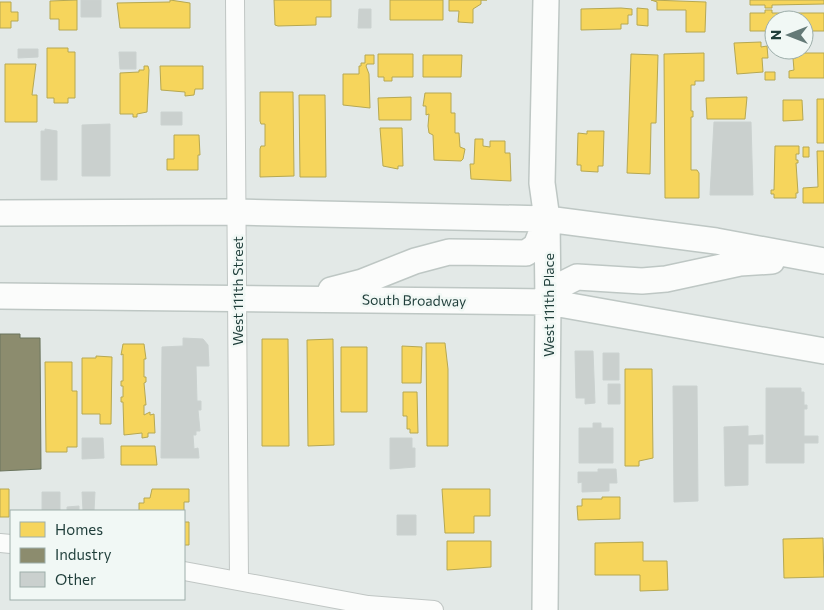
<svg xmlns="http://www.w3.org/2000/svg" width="824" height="610" font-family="Commissioner,sans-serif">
  <rect width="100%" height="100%" fill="#e3e9e7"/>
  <!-- homes -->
  <path fill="#f6d55c" stroke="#b6a852" d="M77 0V30H59V19H50V1Z
    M170 0 190 3V28H120L117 3 170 2Z
    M274 0H331V17H316V25L278 26 275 25Z
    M390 0H443V20H390Z
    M449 0H487H481V4L473 9V23L458 22 459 11H449Z
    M651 0 706 2 705 32H686V10H657V2Z
    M750 0H824V4L772 5V8H765V5H750Z
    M0 2H11V12H18V21H11V28H0Z
    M621 8 632 9V15H628V24H621V29L581 30V9Z
    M637 8 648 9V26L637 25Z
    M765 10H772V13H824V31H804V20H774V31H750V13H765Z
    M761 42V47L767 46 768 58H762L763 72 737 74 734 43Z
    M47 48H68V52H75V98H68V103H54V98H47Z
    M704 53V81H695V85H691V111H693V117H691V170H697L699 173V198H665L664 54Z
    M796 53H824V78H789V71L794 70 793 58H796Z
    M378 54H413V77H392V81H384V77H378Z
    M631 54 658 55 656 123H651L650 174 627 173Z
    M365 55H374V64H367L366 66 369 74 370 108 343 105V74H359V66H361V63H365Z
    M423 55H462L461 77H423Z
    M5 64H36L32 95H37V122H5Z
    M144 66H148L149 70 147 112 137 114V117H133V114H120V73L139 72V70H144Z
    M160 66H203V89H195L194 95 185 96V92L161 90Z
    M765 72H775V80H765Z
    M260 92H293L294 176 260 177V149L261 146H265V124H261L260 121Z
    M425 93H451V113H455V133H459L460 147 465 149 463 159 461 161 434 160 433 135 429 133 428 126 429 114 426 115V106H423Z
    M299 95H325L326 177H300Z
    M411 97V120H379L378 98Z
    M747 97 745 119H707L706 98Z
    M817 99H824V143H817Z
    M783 100H802L803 120 783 121Z
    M380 128H402L403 166H398V169L383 166Z
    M587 131H604L603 166H598V172L581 171V165H577L578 133 587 134Z
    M174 135H199L200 155H198V170H167V159H174Z
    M475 139H483V146L490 147V141H505V153H510L511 181 471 179 470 164H474Z
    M775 146H799V154H796V160H798V163H796L798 193H796V198H774V194H771V190H774Z
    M803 147H809V157H803Z
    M817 151H824V203H803V188L818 187Z
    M262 339H288L289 446H262Z
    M333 339 334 445 308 446 307 340Z
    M426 343H445L448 369V446H427Z
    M123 344H144L146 359H144V377H146V382L144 383 146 405H144V415L150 412V415L154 414 155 433H148V437L142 438V433L124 435 123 402H121V397H123V386H121V381H123V354L121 355Z
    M402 346 422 347 421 383H402Z
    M341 347H367V412H341Z
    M96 356 112 357 111 424H100V414H82V358H96Z
    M45 362H72V391H77V447H67V452H46Z
    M625 369H652L653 458 639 461V466H625Z
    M403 392H417L418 433H410V429H407V416H403Z
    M121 446H155L157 465H121Z
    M0 489H9V517H0Z
    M152 489H189V502H184V518V511H139V503H144V498H150Z
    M442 489H490V516H474V533H445Z
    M602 497H620V519L578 520 577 506H582V499H602Z
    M184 522H189V545H184Z
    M823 538 824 577 784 578 783 539Z
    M447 541H491V567L447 570Z
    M643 542V561H667L668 590 640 591V575H595V543Z"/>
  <!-- industry -->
  <path fill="#8c8c6e" stroke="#6b755e" d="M0 334H20V338H40L41 469 0 471Z"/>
  <!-- building -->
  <path fill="#cad0ce" stroke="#cbd2d0" d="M81 0H101V17H81Z
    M359 9H371V28H358Z
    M18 49H38V57L18 58Z
    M119 52H136V69H120Z
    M161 112H182V125H161Z
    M714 122H751L753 195H710Z
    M110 124V176H82V125Z
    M45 129 57 131V180H41V131H45Z
    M183 338 203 339 208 345 209 366H196L197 401H201V410H198L200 431H196V435H193L194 449 198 448 199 458H161L162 347 183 346Z
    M575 351H593L595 403 585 404V398H576Z
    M603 353H619V380H603Z
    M608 384H620V404H608Z
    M673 386H697L698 501 674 502Z
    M766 388H801V392H804V405H807V409H804V436H818V443H804V463H766Z
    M593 423H601V428H613V463H579V428H593Z
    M748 426V436L763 435V444H748V485L725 486 724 427Z
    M82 438H103L104 458 82 459Z
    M390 438H412V448H415V467L390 469Z
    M598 469H616L617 483H609V491L582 492V482L578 483V472H598Z
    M42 492H60V511H42Z
    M82 492H95L94 511H83Z
    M79 506V511H67V507Z
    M397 515H416V535H397Z"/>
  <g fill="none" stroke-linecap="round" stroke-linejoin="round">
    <defs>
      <path id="street" d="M235 0 239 581
        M0 543 11 544
        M184 571 368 605 434 610"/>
      <path id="secondary" d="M0 213 236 212 547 219 716 241 824 261
        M331 290 362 282 415 261 449 252 526 253 536 246 546 221
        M0 296 548 302 824 351
        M548 302 563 284 577 277 642 281 666 279 740 263 772 261
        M545 610 548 302 547 219 542 183 546 0"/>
    </defs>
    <!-- street casing -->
    <use href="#street" stroke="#c0c6c4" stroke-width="20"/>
    <!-- secondary casing -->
    <use href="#secondary" stroke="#bec7c4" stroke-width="28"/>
    <!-- street -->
    <use href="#street" stroke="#fbfcfb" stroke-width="18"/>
    <!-- secondary -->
    <use href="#secondary" stroke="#fbfcfb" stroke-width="25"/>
  </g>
  <g text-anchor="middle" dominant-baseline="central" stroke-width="5" stroke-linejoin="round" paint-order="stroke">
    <!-- street labels -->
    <g font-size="14" fill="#1f3e3a" stroke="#f1f8f5">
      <text transform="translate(237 291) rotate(-90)">West 111th Street</text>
      <text transform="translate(414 300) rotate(1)">South Broadway</text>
      <text transform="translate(548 305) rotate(-90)">West 111th Place</text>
    </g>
  </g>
  <!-- legend -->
  <rect x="10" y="510" width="175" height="90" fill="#f1f8f5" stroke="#9daeaa"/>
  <rect x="20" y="522" width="25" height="15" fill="#f6d55c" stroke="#9daeaa"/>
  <text x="55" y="535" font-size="15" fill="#1f3e3a">Homes</text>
  <rect x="20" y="548" width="25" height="15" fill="#8c8c6e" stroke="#9daeaa"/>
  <text x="55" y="560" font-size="15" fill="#1f3e3a">Industry</text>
  <rect x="20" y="572" width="25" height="15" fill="#cad0ce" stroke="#9daeaa"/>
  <text x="55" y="585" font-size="15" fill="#1f3e3a">Other</text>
  <!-- north arrow -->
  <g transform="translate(789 35) rotate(270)"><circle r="24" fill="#f1f8f5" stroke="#9daeaa"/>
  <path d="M0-4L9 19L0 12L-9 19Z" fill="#647a77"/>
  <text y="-8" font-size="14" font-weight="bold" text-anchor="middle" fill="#1f3e3a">N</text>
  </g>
</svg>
